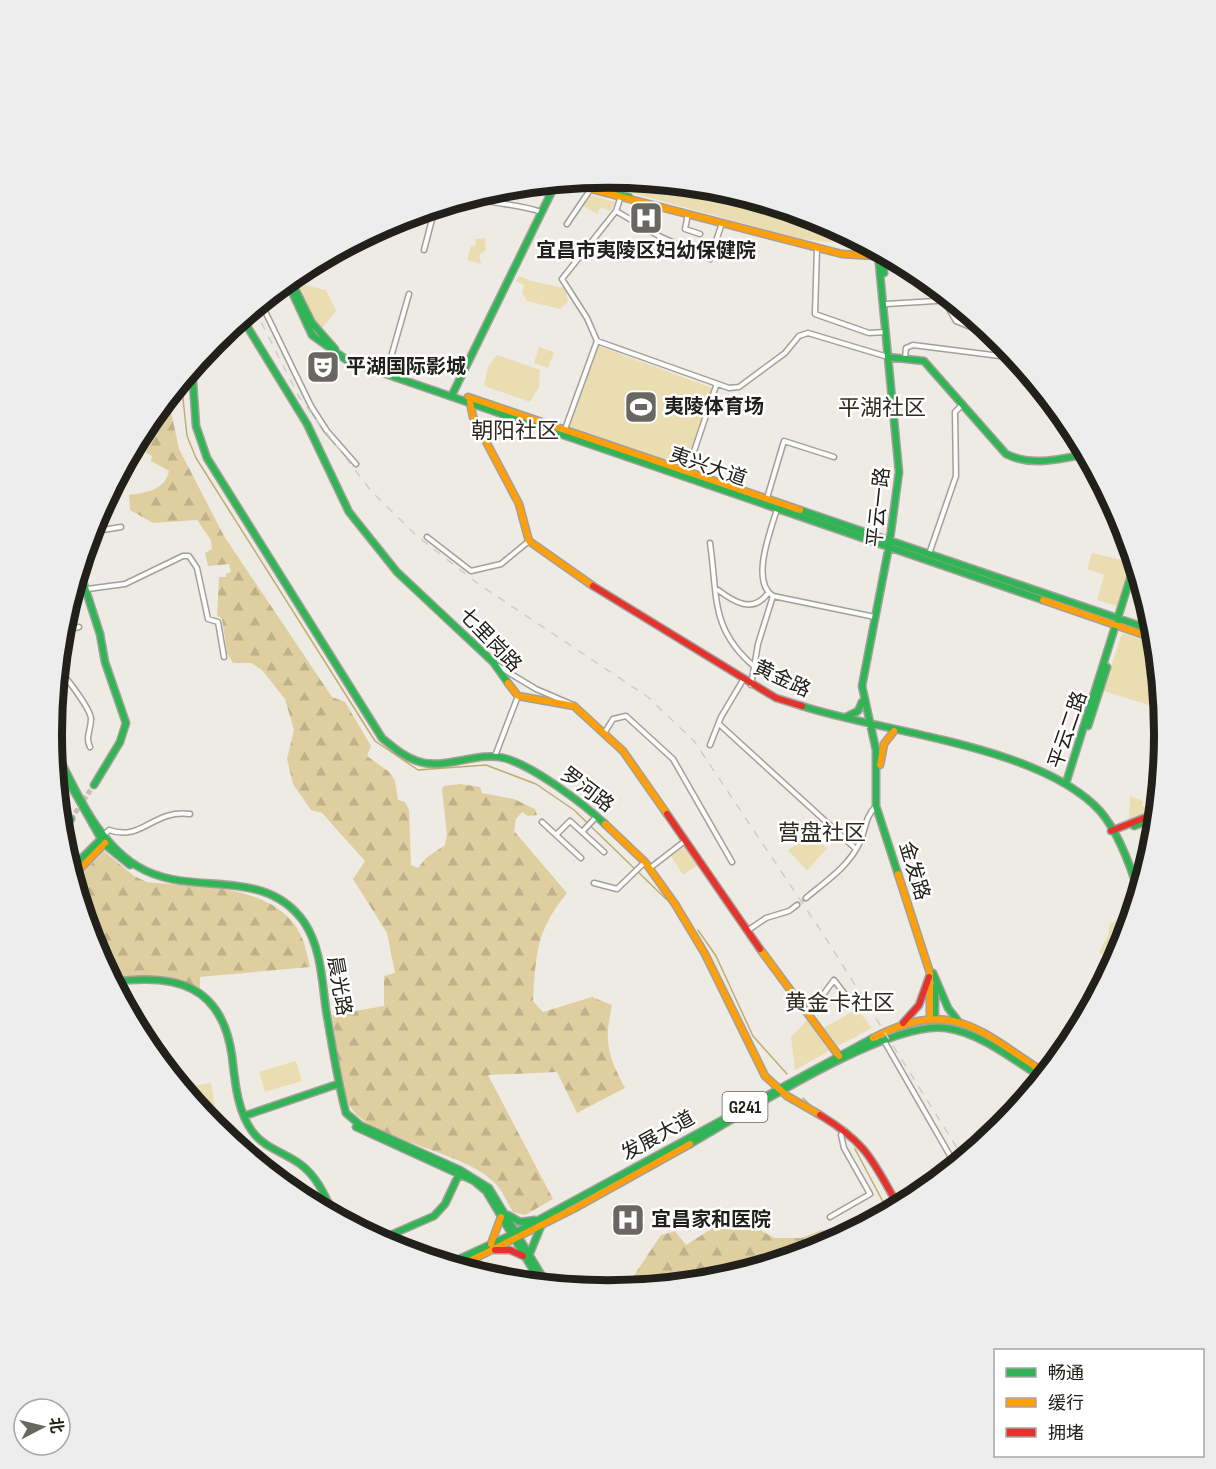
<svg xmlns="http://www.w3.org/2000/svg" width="1216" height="1469" font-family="'Sofia Sans Condensed','Noto Sans SC',sans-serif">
  <defs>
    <pattern id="forest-firs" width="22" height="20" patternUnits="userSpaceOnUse" patternTransform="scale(1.5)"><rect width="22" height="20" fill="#dfcfa0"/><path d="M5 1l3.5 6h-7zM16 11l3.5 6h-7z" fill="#bfb189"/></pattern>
  </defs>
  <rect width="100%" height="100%" fill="#eeebe4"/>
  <!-- green -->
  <path fill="#ebddb2" d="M613 178 662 191 777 207 821 220 869 246 801 239 584 180Z
    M590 195 615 202 610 211 601 207 597 214 583 206Z
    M485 238 486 250 479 255 481 264 467 260 471 246 476 245 475 239Z
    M519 276 531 281 565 288 568 302 560 309 527 301 522 293 524 285 516 281Z
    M304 285 326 290 336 311 319 332 296 290Z
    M599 346 712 388 685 467 569 426Z
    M539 347 554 352 548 368 534 363Z
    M497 355 540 370 539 387 530 402 484 386 488 366Z
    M1092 553 1131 562 1117 606 1097 600 1104 575 1087 569Z
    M1122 633 1156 644 1161 699 1159 708 1103 691Z
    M1130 796 1143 801 1142 806 1147 807 1148 802 1158 805V810L1129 820Z
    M814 835 827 848 807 871 788 850Z
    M687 845 699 864 683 875 671 856Z
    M1134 909 1122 948 1115 962 1099 953 1108 935 1109 925Z
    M857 1009 872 1028 838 1046 824 1028Z
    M807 1020 829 1051 795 1070 791 1037Z
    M296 1061 302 1081 265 1092 259 1072Z
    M211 1083 217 1118 207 1120 181 1088Z"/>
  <!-- forest -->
  <path fill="url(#forest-firs)" d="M168 397 179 449 224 536 332 697 345 702 371 746 367 756 388 771 395 780 398 800 405 802 409 810 411 865 418 868 426 858 445 845 447 835 442 789 444 786 460 784 480 787 482 793 514 799 535 809 537 815 528 816 522 812 516 819 514 831 567 893C536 931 536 953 533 1001L543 1012 592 997 612 1005C604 1042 607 1054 625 1088L577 1113 557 1072 488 1075 553 1199 525 1215 513 1212C507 1203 503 1191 496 1184 465 1150 369 1141 350 1106 338 1083 337 1041 332 1015L384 1006V976L395 973 387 933 353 879 365 861 322 813 311 810 293 784 287 759 294 730 285 699 262 670 251 663H233L227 653 222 618 217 616 219 577H226V574L231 572 229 564 208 566 205 553 212 549 211 540 197 520 153 523 130 510 129 495C147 492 164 491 169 471L151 461 152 456 146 453 147 448 140 435Z
    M104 851 134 876 147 882C198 888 280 882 303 940 306 948 308 959 310 967L200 977V988C170 977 142 974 111 980L93 947 74 882Z
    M724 1221 755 1227 774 1238H801L822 1230 833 1232 841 1239 821 1249 716 1281 633 1289 637 1283 633 1277 661 1235 675 1231 686 1245Z"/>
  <!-- water -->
  <path fill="#bfad72" d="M617 178 717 188 777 207 662 191Z"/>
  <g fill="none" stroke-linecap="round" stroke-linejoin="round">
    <!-- stream -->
    <path stroke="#bfad72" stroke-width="1.5" d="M181 380 187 436 196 458 375 741 418 770 486 765 536 784 574 810 666 899
      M698 930 716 956 753 1036 787 1074
      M803 1098 816 1111
      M855 1149 889 1213"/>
    <!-- street-tunnel -->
    <path stroke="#c5c2bc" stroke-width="4" stroke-dasharray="4 2" stroke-linecap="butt" d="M797 905 806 898"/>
    <!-- secondary-tunnel -->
    <path stroke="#c5c2bc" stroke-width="5" stroke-dasharray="5 2.5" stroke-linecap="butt" d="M71 819 94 785"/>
    <defs>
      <path id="street" d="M481 194 479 199C500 205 521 204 541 212
        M616 211 659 236 710 259 722 223
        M688 214 685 229 700 234
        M567 224 590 190
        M817 248 815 314 869 333 886 332
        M424 250 435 208
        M945 302 956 321 1000 339
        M261 303 311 406 327 431 356 464
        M886 304 952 300
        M597 341 729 388 739 387 785 353 799 336 808 333 888 357
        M905 358 906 348 913 345 1016 358
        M387 371 409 294
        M565 429 597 341 587 318 562 279 616 211 621 196
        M687 472 716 386
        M767 498 784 441 834 457
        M777 509C771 530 750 581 773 596L875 617
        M90 532 121 527
        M427 537 471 571 501 564 529 541
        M710 543C718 598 710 630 756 668
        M929 554 956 476 955 412 962 405
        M718 590C734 602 753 614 768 593
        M72 591 125 584 183 556H189L197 568 208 619 218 622 224 657
        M61 631 79 627
        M498 666 536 689 571 704
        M57 670C65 674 91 710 91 719 91 730 85 737 90 747
        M751 685 758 644 773 596
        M719 724 856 849
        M605 732 613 719 626 716 673 759 732 862
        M710 745 721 717 743 680
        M495 756 518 696
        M542 822 581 858
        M582 832 597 816
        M105 834 109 830C142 842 153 809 190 814
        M556 835 570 821 604 852
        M650 868 685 841
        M594 883 617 889 645 862
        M806 898C825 882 848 867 859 844 866 831 864 818 876 806
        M747 931 766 918 789 911 797 905
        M808 1015 834 980 847 997
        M883 1039 956 1166
        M830 1217 870 1194 844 1148 841 1135 844 1130"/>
      <path id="fast" d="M577 182 629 197
        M878 253 899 472 889 546 862 686 876 750V806L898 874
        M882 254 884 273
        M287 281 312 335 348 361 1043 600
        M296 291 312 323 335 349
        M242 318 307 424 349 512 397 572 493 662 508 683
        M888 357 924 361 1006 454C1032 467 1059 459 1087 454
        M192 368 196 426 207 458 382 738C393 747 403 756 417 761 444 771 476 751 504 758 532 765 584 804 605 824
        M452 395 556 183
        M800 510 1155 631
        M79 569 100 634 105 662 126 723 120 742 94 785
        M58 660 60 645
        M802 706C885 733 1041 746 1100 811 1119 833 1131 867 1139 894
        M846 717 858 711 862 702
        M1088 726 1107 667
        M52 743C73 785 95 840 137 866 190 899 263 864 304 922 321 947 322 981 326 1010 332 1044 337 1079 346 1113L360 1125 460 1170 489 1188 548 1286
        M53 754 104 844 130 865
        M1066 783 1135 563
        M1134 826 1157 817
        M60 830 71 819
        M70 870 102 838
        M933 973 948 1008 958 1021
        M112 982C176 973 222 985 232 1056 235 1081 237 1110 252 1131 264 1148 284 1152 300 1164 318 1177 326 1198 335 1217
        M935 987V1019
        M244 1116 338 1084
        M356 1127 474 1181 486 1191 542 1285
        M690 1144C745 1113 887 1020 946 1028 981 1033 1013 1060 1043 1078
        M508 1215 520 1222 535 1220
        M379 1240 434 1216 445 1204 460 1172
        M530 1253 541 1226
        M446 1265 511 1235 873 1038"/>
      <path id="slow" d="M564 182 842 254 891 257
        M468 397 800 510
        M470 402 473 417 519 504 529 541 593 586
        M1043 600 1156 639
        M508 683 518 696 574 706 623 751 667 814
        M880 765 884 744 894 731
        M605 824 645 862 675 904 705 954 765 1076 787 1096 820 1115
        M898 874 930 973V1019
        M72 877 105 843
        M760 949 839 1056
        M873 1038C954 996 980 1032 1047 1074
        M491 1244 501 1217
        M456 1268 575 1208 690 1144"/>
      <path id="jam" d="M274 291 289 285
        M593 586 776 698 802 706
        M667 814 760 949
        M1111 831 1157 813
        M903 1023 919 1005 929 977
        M820 1115C868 1144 872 1160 899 1207
        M495 1250H510L523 1256"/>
    </defs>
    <!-- street casing -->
    <use href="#street" stroke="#a2a09a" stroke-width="7"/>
    <!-- fast casing -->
    <use href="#fast" stroke="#a2a09a" stroke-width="9"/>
    <!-- slow casing -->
    <use href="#slow" stroke="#a2a09a" stroke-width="9"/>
    <!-- jam casing -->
    <use href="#jam" stroke="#a2a09a" stroke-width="9"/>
    <!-- street -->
    <use href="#street" stroke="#fcfcfb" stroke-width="4"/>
    <!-- fast -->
    <use href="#fast" stroke="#30b455" stroke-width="6"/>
    <!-- slow -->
    <use href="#slow" stroke="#ff9f0a" stroke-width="6"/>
    <!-- jam -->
    <use href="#jam" stroke="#e5322d" stroke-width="6"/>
    <!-- rail -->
    <path stroke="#cfcdcb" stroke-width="1.5" stroke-dasharray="8 8" stroke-linecap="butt" d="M254 308 299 397 372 492 417 536 477 583 648 697 694 741 825 937 964 1159"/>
  </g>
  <!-- icons -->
  <defs>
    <symbol id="hospital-square" viewBox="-11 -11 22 22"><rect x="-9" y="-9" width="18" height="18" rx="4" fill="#696761" stroke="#fff"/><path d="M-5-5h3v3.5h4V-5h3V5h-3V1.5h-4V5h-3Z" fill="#fff"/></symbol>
    <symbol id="theatre-square" viewBox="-11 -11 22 22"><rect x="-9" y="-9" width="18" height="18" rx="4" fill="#696761" stroke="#fff"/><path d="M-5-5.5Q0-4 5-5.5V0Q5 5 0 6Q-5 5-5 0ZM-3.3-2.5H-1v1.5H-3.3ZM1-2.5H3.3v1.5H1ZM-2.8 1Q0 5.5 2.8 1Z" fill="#fff"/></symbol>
    <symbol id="stadium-square" viewBox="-11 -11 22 22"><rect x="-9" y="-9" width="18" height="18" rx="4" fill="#696761" stroke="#fff"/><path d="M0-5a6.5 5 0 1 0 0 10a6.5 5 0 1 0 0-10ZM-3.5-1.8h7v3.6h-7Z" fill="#fff"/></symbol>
  </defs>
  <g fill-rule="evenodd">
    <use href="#hospital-square" x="627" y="199" width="38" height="38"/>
    <use href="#theatre-square" x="304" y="348" width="38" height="38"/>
    <use href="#stadium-square" x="622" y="388" width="38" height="38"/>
    <use href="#hospital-square" x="609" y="1201" width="38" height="38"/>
  </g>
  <g text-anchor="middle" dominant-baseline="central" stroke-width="5" stroke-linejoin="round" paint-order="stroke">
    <!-- shield labels -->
    <rect fill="#fff" stroke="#64635f" stroke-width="1.5" x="722.5" y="1092" width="45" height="30" rx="4.5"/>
    <g font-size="18" font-weight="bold" fill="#21201b">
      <text x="745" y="1107">G241</text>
    </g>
    <!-- poi labels -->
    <g font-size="20" font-weight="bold" fill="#21201b" stroke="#fff" text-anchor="start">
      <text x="646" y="251" text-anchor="middle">宜昌市夷陵区妇幼保健院</text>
      <text x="346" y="367">平湖国际影城</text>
      <text x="664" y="407">夷陵体育场</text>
      <text x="651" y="1220">宜昌家和医院</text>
    </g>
    <!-- street labels -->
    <g font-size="20" fill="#21201b" stroke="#fff">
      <text transform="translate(708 467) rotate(19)">夷兴大道</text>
      <text transform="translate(879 507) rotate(-84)">平云一路</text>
      <text transform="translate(490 640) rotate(46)">七里岗路</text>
      <text transform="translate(782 679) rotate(25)">黄金路</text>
      <text transform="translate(1068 730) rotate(-71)">平云二路</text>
      <text transform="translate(587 790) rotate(37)">罗河路</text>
      <text transform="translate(914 871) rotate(73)">金发路</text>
      <text transform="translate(339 986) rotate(80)">晨光路</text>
      <text transform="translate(658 1136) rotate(-29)">发展大道</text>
    </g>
    <!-- quarter labels -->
    <g font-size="22" fill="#2d2a1f" stroke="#fff">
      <text x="882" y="408">平湖社区</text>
      <text x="515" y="431">朝阳社区</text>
      <text x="822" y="833">营盘社区</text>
      <text x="840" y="1003">黄金卡社区</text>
    </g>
  </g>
  <!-- crop -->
  <path d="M0 0H1216V1469H0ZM62 734a546 546 0 1 1 1092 0a546 546 0 1 1-1092 0Z" fill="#ededed" fill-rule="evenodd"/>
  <path fill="none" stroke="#21201b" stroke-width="8" d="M62 734a546 546 0 1 1 1092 0a546 546 0 1 1-1092 0Z"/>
  <!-- legend -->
  <rect x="994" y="1349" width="210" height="108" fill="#ffffff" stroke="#a6a6a4" stroke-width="1.5"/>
  <rect x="1006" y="1368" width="30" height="9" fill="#30b455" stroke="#a6a6a4" stroke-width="1.5"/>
  <text x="1048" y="1379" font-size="18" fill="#21201b">畅通</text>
  <rect x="1006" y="1398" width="30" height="9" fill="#ff9f0a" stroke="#a6a6a4" stroke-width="1.5"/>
  <text x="1048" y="1409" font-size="18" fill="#21201b">缓行</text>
  <rect x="1006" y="1428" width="30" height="9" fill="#e5322d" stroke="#a6a6a4" stroke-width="1.5"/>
  <text x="1048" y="1439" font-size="18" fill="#21201b">拥堵</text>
  <!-- north arrow -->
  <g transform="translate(42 1427) rotate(83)"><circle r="28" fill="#ffffff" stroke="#a6a6a4" stroke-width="1.5"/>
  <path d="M0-4.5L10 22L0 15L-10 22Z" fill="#696761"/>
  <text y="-9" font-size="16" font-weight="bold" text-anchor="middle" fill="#21201b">北</text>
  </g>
</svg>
